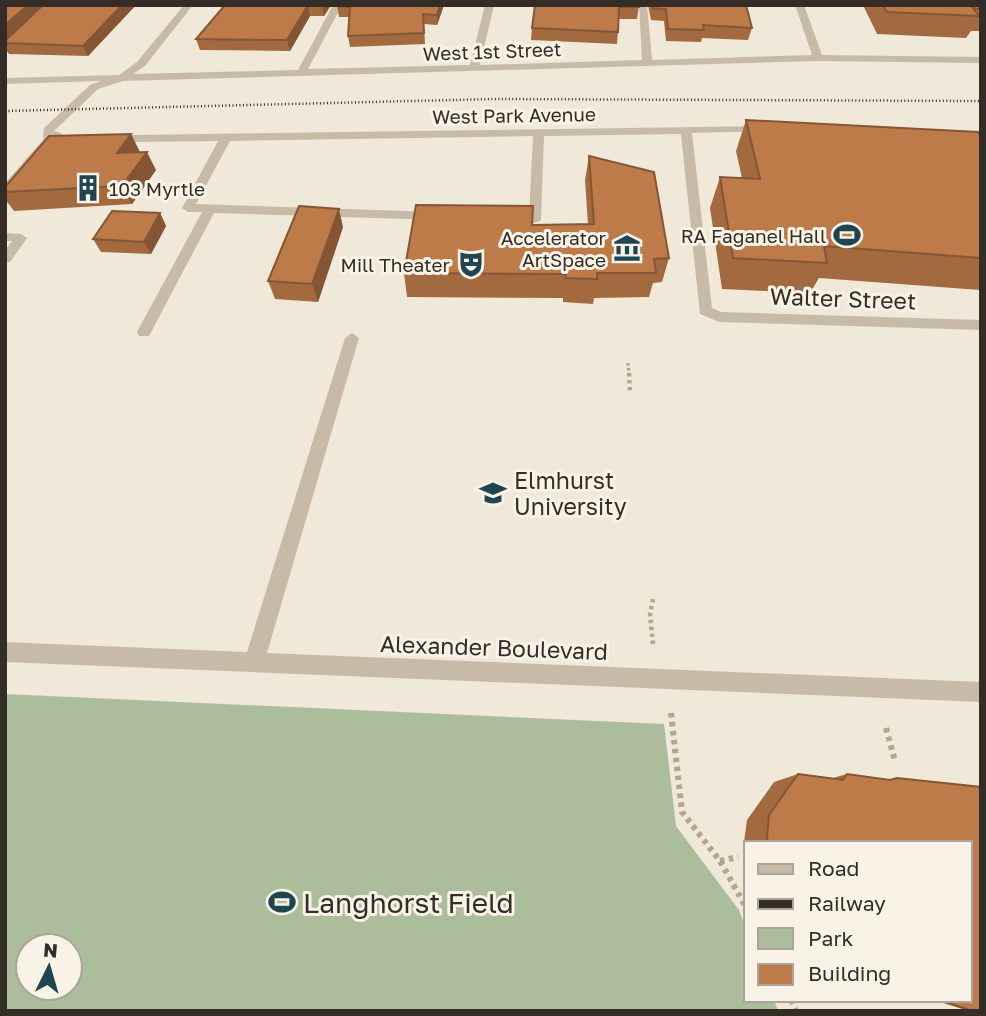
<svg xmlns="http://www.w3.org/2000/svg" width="986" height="1016" font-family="'Golos Text',sans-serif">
  <rect width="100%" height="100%" fill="#f0e9da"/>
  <!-- green -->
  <path fill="#acbd9b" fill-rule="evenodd" d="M5 694 664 724 676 826 739 910 746 929V1000H774L778 1011H5ZM28 946H70V988H28Z"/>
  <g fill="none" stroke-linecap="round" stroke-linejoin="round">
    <!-- path-far2 -->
    <path stroke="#b2a591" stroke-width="3.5" stroke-dasharray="2.5 2.5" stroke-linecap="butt" d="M628 363 629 374"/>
    <!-- path-far1 -->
    <path stroke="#b2a591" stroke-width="4.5" stroke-dasharray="3.5 3.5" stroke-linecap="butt" d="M629 373 630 393
      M653 599 650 614 653 644"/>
    <!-- path -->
    <path stroke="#b2a591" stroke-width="6" stroke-dasharray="4.5 4.5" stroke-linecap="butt" d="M671 713 682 812 720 861 746 907
      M886 728 895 761
      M720 861 738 857
      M791 1000 796 1011"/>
    <!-- minor -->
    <path fill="#c7bba7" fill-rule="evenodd" d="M184 5H193L145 66 133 74 298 70 333 5H342L308 69 470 65 485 5H494L480 65 642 60 639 5H647L652 60 812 55 795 5H804L822 55 981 57V63L818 61 123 81 98 89 54 131 61 133 62 136 766 126 772 129 770 131 692 133 712 308 721 312 981 320V330L719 322 700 314 681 134 544 136 541 220C533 226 511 225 503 219L509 215 529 216 533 136 230 141 196 204 439 212 445 216 439 220 214 213 149 336H139L137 332 202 212H188L182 208 218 141 52 143 9 194 5 195V183L43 140 44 128 90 85 101 81 5 84V78L119 75 137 62Z
      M5 233 21 234 27 238 10 262 5 263V250L12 241H5Z
      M352 333 359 338 267 653 981 682V702L5 662V642L247 652 345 338Z"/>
    <!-- rail -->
    <path stroke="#342d27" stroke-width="2.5" stroke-dasharray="1 2.5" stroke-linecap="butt" d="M5 111 493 99 981 101"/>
  </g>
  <!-- wall -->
  <path fill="#a36a40" d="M5 5H136L88 56 9 54 5 48Z
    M225 5H331L324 16H310L290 51 200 50 196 39Z
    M444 5 437 25 424 24 425 44 350 47 348 36 349 17H339L337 6Z
    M535 5H639L637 19H619L617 44 531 40 532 28Z
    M648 5H746L752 28 748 40 702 38 701 42 666 41 664 21 651 20Z
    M863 5H981V31H971L966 38 877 34Z
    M746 120 981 137V289L980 290 819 278 810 293 722 289 710 208 720 177 742 178 736 151Z
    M131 134 139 152 156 170 132 204 14 211 5 199V187Z
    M589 156 669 258 662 282 653 283 649 297 594 298 593 304 563 302V298L407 297 404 273 532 225 588 224 585 180Z
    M160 213 166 226 151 254 101 252 93 239Z
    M343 227 318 302 275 299 268 281Z
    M798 774 833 778 847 774 888 780 897 778 981 787V1011H969L934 1000H970V843H746V853L744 842 747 820 774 782Z"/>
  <!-- shaded-wall -->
  <path fill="#855634" d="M28 5H45L5 41V25Z
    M122 5H136L88 56 83 46Z
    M308 5 310 16 290 51 287 40Z
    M322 5H331L324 16 322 6Z
    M440 5H444L437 25V15Z
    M131 134 140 152 126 172 117 153Z
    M147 152 156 170 132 204 122 186Z
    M339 209 343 227 318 302 312 284Z
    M160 213 166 226 151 254 144 242Z"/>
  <!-- building -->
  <path fill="#be7b4a" stroke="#855634" stroke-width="2" d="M5 5H28L5 25Z
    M43 5H122L83 46 5 43V41Z
    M225 5H322H308L287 40 196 39Z
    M337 5H440L437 15 423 14 424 33 348 36 350 7 337 6Z
    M535 5H639V7H619L618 32 532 28Z
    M653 5H746L752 28 703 25 704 30 668 29 666 9 653 8Z
    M883 5H981V9L973 8 979 16 887 12Z
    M746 120 978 132 981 137V258L824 246 827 263 733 258 720 177 760 179Z
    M131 134 117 153 147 152 122 186 5 192V187L49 136Z
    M589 156 654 172 669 258 654 259 656 273H597V279L565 278 566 274 404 273 416 205 533 206 532 225 594 224Z
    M299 206 339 209 312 284 268 281Z
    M112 211 160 213 144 242 93 239Z
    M798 774 843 780 847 774 890 780 897 778 981 787V1011H973L945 1002 943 1000H970V843H768L767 838 769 815Z"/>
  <!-- icons -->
  <defs>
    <symbol id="building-bare" viewBox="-9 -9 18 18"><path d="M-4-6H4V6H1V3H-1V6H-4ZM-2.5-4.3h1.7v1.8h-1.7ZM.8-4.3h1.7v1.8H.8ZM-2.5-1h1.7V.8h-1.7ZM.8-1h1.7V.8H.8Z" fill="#1f4552" stroke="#f8f3e6" stroke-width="2.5" paint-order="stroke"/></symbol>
    <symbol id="stadium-bare" viewBox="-9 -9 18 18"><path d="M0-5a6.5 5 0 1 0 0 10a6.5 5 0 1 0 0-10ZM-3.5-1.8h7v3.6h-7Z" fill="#1f4552" stroke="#f8f3e6" stroke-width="2.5" paint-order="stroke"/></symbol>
    <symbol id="museum-bare" viewBox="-9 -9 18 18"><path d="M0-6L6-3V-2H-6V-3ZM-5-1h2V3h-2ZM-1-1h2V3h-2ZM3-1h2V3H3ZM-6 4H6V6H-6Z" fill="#1f4552" stroke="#f8f3e6" stroke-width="2.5" paint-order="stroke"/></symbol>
    <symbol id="theatre-bare" viewBox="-9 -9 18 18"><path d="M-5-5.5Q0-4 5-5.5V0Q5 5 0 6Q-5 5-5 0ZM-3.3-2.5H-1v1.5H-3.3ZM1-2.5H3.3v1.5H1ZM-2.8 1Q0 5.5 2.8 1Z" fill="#1f4552" stroke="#f8f3e6" stroke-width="2.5" paint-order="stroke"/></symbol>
    <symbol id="university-bare" viewBox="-9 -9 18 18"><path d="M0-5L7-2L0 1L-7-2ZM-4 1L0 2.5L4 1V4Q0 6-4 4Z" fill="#1f4552" stroke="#f8f3e6" stroke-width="2.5" paint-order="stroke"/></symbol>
  </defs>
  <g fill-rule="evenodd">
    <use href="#building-bare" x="69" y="169" width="38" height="38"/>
    <use href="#stadium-bare" x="828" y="216" width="38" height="38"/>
    <use href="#museum-bare" x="608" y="229" width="38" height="38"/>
    <use href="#theatre-bare" x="452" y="245" width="38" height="38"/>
    <use href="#university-bare" x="474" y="474" width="38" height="38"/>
    <use href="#stadium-bare" x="263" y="883" width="38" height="38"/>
  </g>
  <g text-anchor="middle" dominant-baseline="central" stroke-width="6" stroke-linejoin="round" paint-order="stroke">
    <!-- far-street labels -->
    <g font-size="19" fill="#342d27" stroke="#f8f3e6">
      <text transform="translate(492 51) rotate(-2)">West 1st Street</text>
      <text transform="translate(514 115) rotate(-1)">West Park Avenue</text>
    </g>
    <!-- far-poi labels -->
    <g font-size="19" fill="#342d27" stroke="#f8f3e6" text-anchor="end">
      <text x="109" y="188" text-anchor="start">103 Myrtle</text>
      <text x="826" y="235">RA Faganel Hall</text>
      <text x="606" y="237">Accelerator<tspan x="606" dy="22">ArtSpace</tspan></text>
      <text x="450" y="264">Mill Theater</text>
    </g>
    <!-- street labels -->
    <g font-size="23" fill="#342d27" stroke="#f8f3e6">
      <text transform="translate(843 298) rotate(2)">Walter Street</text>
      <text transform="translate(494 647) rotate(2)">Alexander Boulevard</text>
    </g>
    <!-- poi labels -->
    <g font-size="23" fill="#342d27" stroke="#f8f3e6" text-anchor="start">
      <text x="514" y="480">Elmhurst<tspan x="514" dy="26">University</tspan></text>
    </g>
    <!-- near-poi labels -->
    <g font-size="28" fill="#342d27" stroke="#f8f3e6" text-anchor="start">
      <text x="303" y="902">Langhorst Field</text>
    </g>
  </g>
  <!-- border -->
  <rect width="986" height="1016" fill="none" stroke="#342d27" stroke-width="14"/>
  <!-- legend -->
  <rect x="744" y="841" width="228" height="161" fill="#f8f3e6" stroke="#aaa49a" stroke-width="2"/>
  <rect x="758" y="864" width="35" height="10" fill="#c7bba7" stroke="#aaa49a" stroke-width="2"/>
  <text x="808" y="876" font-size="21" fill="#342d27">Road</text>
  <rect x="758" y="899" width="35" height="10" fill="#342d27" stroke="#aaa49a" stroke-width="2"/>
  <text x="808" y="911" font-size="21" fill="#342d27">Railway</text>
  <rect x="758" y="928" width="35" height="21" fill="#acbd9b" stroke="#aaa49a" stroke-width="2"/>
  <text x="808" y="946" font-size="21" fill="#342d27">Park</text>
  <rect x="758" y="964" width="35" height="21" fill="#be7b4a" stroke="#aaa49a" stroke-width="2"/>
  <text x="808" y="981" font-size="21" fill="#342d27">Building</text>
  <!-- north arrow -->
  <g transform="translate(49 967) rotate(5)"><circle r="33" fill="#f8f3e6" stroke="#aaa49a" stroke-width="2"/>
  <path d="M0-5L12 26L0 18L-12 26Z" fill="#1f4552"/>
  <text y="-10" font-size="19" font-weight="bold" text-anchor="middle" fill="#342d27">N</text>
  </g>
</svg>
